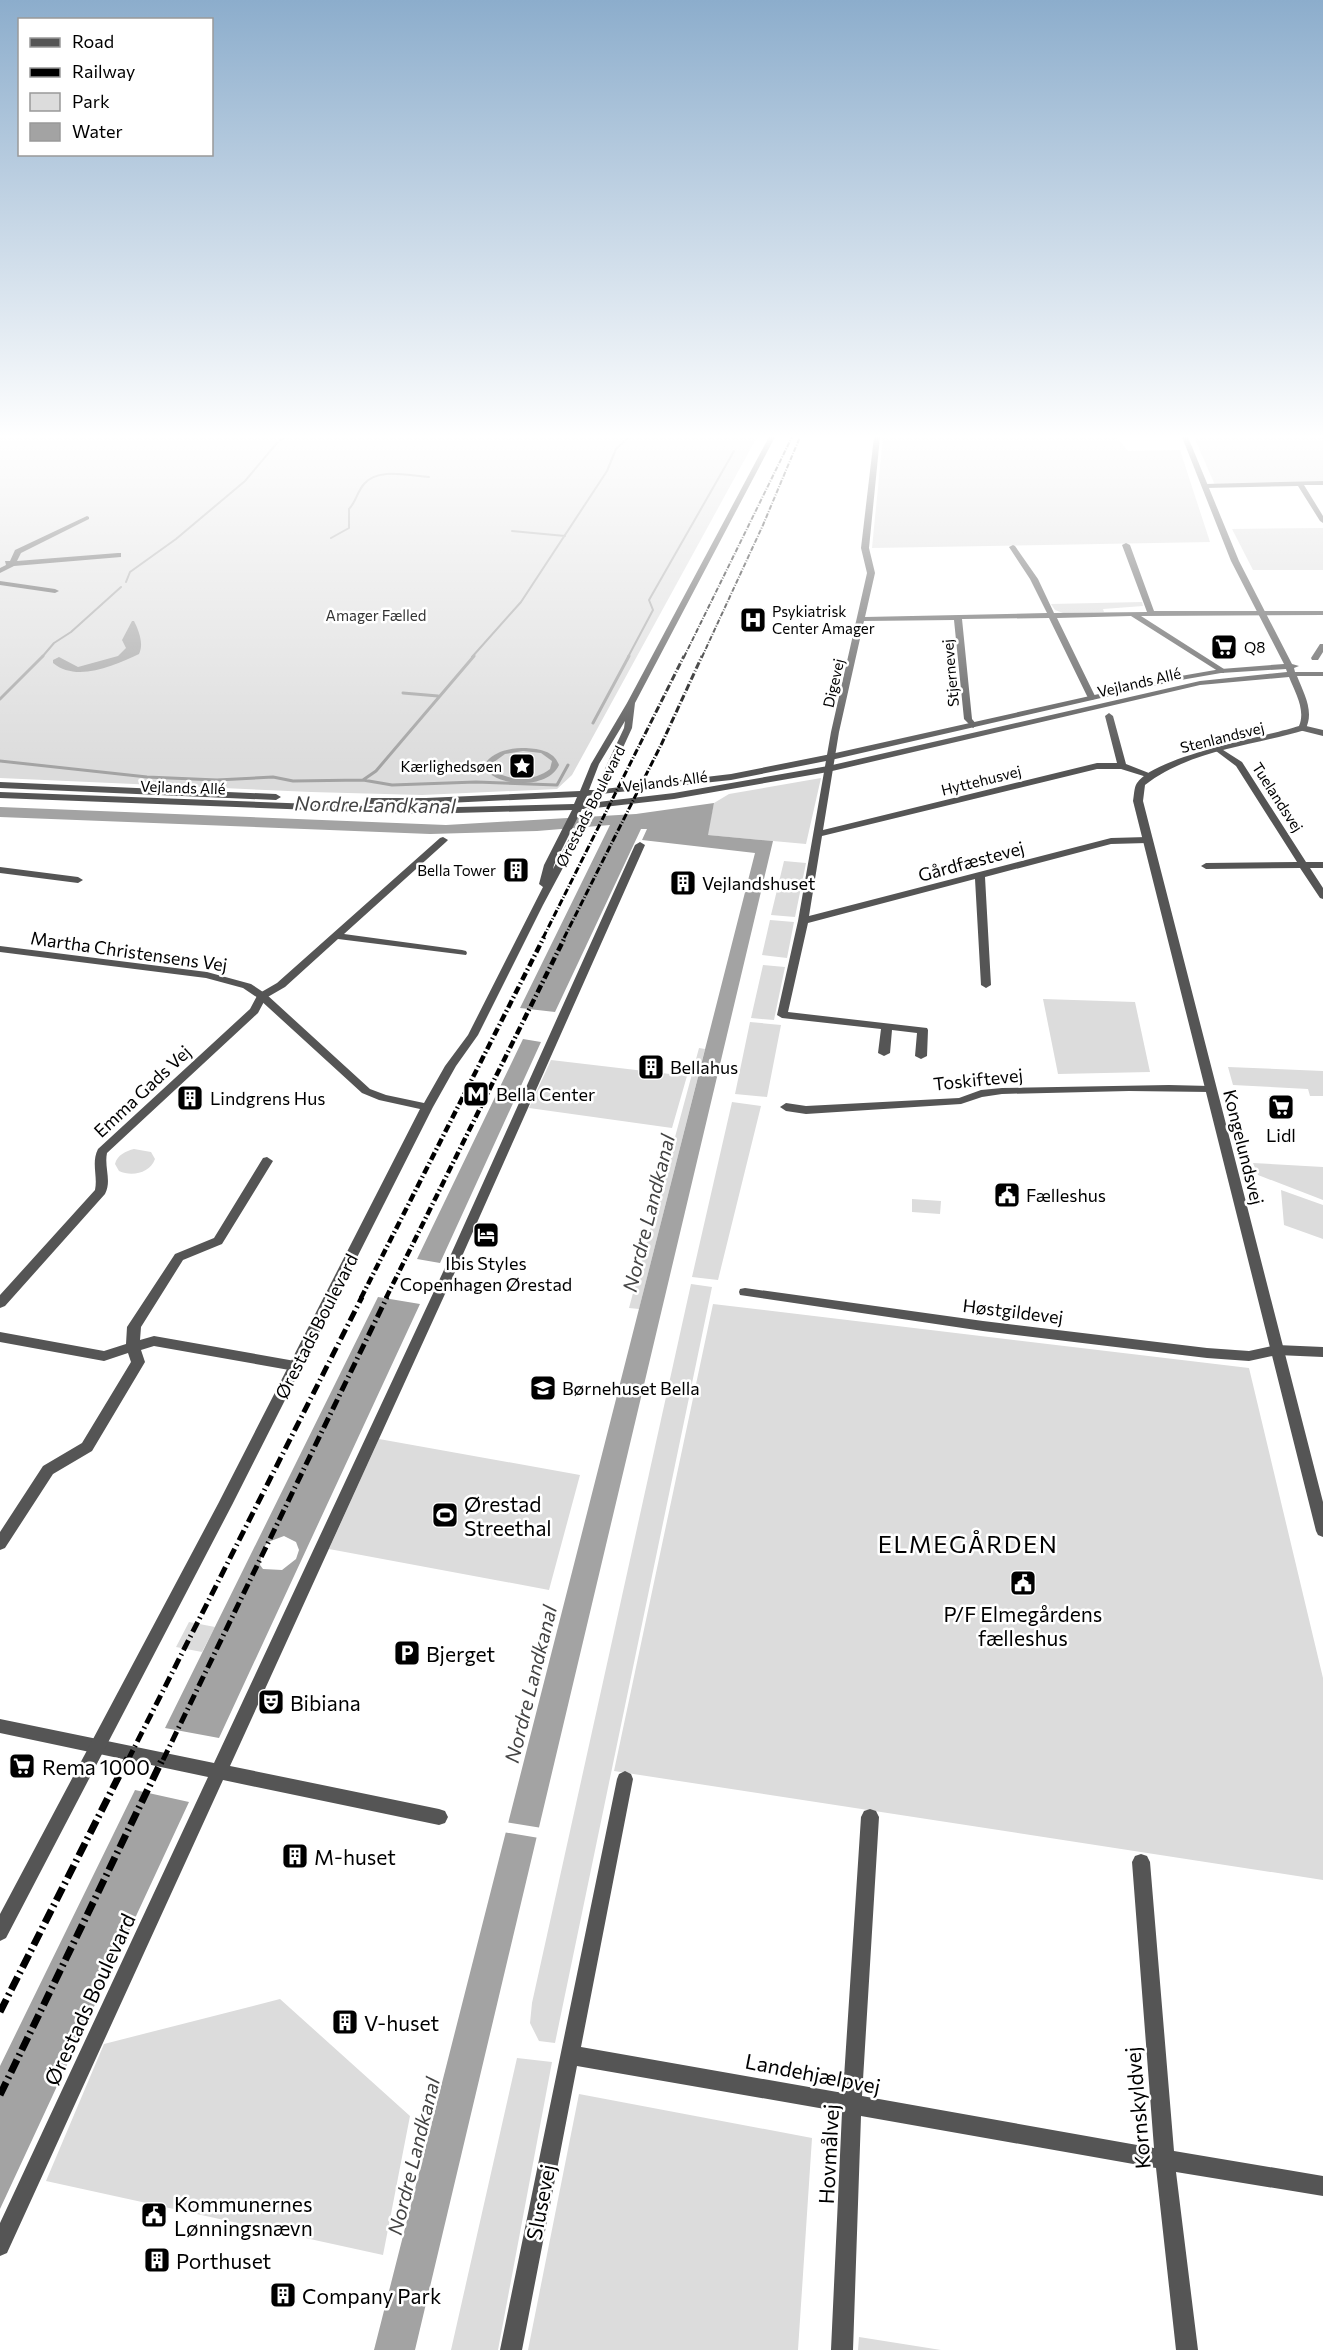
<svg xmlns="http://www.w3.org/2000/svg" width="1323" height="2350" font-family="Commissioner,sans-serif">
  <rect width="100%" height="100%" fill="#fff"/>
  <!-- green -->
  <path fill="#dcdcdc" d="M0 437H757L572 775 557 789 422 795 311 792 0 778Z
    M883 437H1116L1128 451 1180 450 1210 542 872 548Z
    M1194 437H1323V482L1215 485Z
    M1323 528V570H1253L1232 529Z
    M1142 602 1143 606 1103 609 1104 612 1063 613 1055 610 1051 604Z
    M821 778 806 844 707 835 714 803 729 794Z
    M784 861 806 863 795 917 771 915Z
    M770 920 794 922 787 958 762 955Z
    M763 965 785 967 774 1020 751 1018Z
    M1043 999 1135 1002 1150 1072 1058 1074Z
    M750 1022 781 1025 767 1097 735 1094Z
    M699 1048 705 1049 639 1309 629 1308Z
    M551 1060 687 1076 672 1128 529 1108Z
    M1228 1067 1323 1071V1096H1310L1308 1089 1233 1085Z
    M732 1102 761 1106 718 1280 692 1277Z
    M134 1149 151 1152 155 1159C150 1173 132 1177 119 1171L115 1164C117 1155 126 1151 134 1149Z
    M1253 1163 1323 1167V1200L1258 1175Z
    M1281 1190 1323 1205V1239L1284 1225Z
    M912 1199 941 1201 940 1214 912 1212Z
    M691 1284 712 1287 555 2043 539 2041 530 2023 532 2003Z
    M713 1304 1249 1368 1323 1678V1880L614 1771Z
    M379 1439 580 1475 549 1590 329 1549Z
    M189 1622 215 1627 202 1652 176 1647Z
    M280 1999 410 2116 383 2255 46 2181 104 2044Z
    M517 2058 552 2062 498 2350H451Z
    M579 2094 812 2138 798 2350H528Z
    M859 2337 941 2350H858Z"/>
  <!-- water -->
  <path fill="#a3a3a3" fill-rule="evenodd" d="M132 621H134C139 631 144 644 139 654 115 665 77 683 53 663V660L59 657 78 667 118 656 126 648 122 640Z
    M526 748C540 749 554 751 559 765 549 788 503 788 487 771V761C497 750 512 748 526 748ZM523 751 541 753 552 761 550 769C535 781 511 782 495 771L494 762 505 754Z
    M714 803 708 835 773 841 415 2350H374L755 853 642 840 647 829H641L555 1012 520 1008 610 825 537 831 430 834 0 817V807L446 825 636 814Z
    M523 1039 541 1042 440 1263 417 1259Z
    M378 1297 420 1304 219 1738 165 1728Z
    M135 1790 189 1802 0 2209V2066Z"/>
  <!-- pier -->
  <path fill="#fff" d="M284 1536 296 1542 299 1550 296 1559 282 1570 263 1569 260 1565 262 1550 268 1542Z
    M505 1822 542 1828 539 1838 503 1832Z"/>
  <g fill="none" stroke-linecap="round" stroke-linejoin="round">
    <!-- stream-far1 -->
    <path stroke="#a3a3a3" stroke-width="2" d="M512 531 565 536
      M331 538 349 528V509C356 502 357 492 364 484 378 467 409 476 429 477
      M126 582 130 572 176 539 245 481 277 443 285 437
      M42 657 54 643 71 632 121 587
      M472 657 521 602 607 471 616 449 629 437
      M628 657 653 610 649 600 734 451"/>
    <!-- stream -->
    <path stroke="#a3a3a3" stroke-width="3" d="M403 693 438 696
      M0 699 43 656
      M593 723 629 656
      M0 761 147 777 217 780 273 777 293 781 363 780 376 771 474 656
      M363 780 392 785 476 782 557 785 568 765"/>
    <!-- minor -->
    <path fill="#555" fill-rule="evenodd" d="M874 437H880L869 548 875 573 865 617 1047 613 1030 579 1009 547 1013 545 1015 546 1038 579 1054 613 1147 612 1122 545 1126 543 1130 545 1154 611H1323V615L1141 616 1224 669V673H1221L1131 616 1057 618 1096 698 1092 700 1088 698 1049 618 962 619 972 719 977 725 973 728 964 719 954 620 864 621 839 732 823 830 1097 763H1117L1105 716 1109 713 1113 716 1126 764 1154 775 1150 778 1121 769H1097L822 836 809 916 1111 838 1147 837 1152 840 1147 843 1111 844 985 877 991 985 986 988 981 985 975 879 808 923 788 1012 927 1028 928 1030 927 1056 921 1059 915 1056 917 1033 892 1030 890 1053 884 1056 878 1053 881 1029 782 1018 777 1015 798 921 831 732 867 573 861 548Z
      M1323 481V485H1304L1323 516V523L1320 521 1298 486 1205 488 1202 486 1205 484Z
      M87 516 89 517V519L21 553 17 561 118 553H121V557L14 566 0 573V568L6 565 5 561H10L15 550Z
      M0 581 55 589 59 591 55 593 0 585Z
      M1320 644H1323V652L1318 660H1312L1311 658Z
      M1302 725 1323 730V736L1299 730V726Z
      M1220 748 1242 762 1306 862H1323V868H1310L1323 888V899L1320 898 1300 868 1206 869 1201 866 1206 863 1297 862 1236 766 1216 751Z
      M443 837 448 840 446 842 344 934 462 950 466 951 467 953 466 955 338 939 285 987 266 998 258 1013 107 1153C104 1167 112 1181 105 1194L5 1306 0 1308V1295L95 1190C98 1176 91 1163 98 1149L250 1009 258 994 277 983 440 838Z
      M640 842 645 845 455 1272 230 1766 439 1809 445 1811 448 1817 445 1823 439 1825 223 1780 7 2253 0 2256V2223L208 1777 0 1733V1719L214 1763 443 1272 635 845Z
      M0 867 78 877 83 880 78 883 0 873Z
      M1169 1085 1210 1086 1216 1089 1210 1092 1129 1091 1002 1094 982 1097 961 1104 806 1114 786 1111 780 1107 786 1103 806 1106 959 1098 981 1090 1002 1088Z
      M267 1157 273 1161 222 1244 183 1260 141 1327 140 1340 154 1336 295 1361 300 1363 302 1366 300 1369 295 1371 154 1346 141 1350 145 1362 92 1451 53 1474 5 1548 0 1550V1532L43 1466 82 1443 131 1362 128 1353 104 1361 0 1342V1332L104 1351 126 1344 127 1327 175 1254 214 1238 263 1158Z
      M745 1288 983 1321 1207 1348 1249 1351 1277 1345 1323 1347V1357L1277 1355 1249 1361 1207 1358 983 1331 740 1295 739 1292 740 1289Z
      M625 1771 631 1774 633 1779 581 2047 843 2093 861 1817 864 1811 870 1809 876 1811 879 1817 862 2096 1154 2148 1132 1862 1135 1856 1141 1854 1147 1856 1150 1862 1174 2151 1323 2176V2196L1176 2172 1198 2350H1176L1156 2168 861 2116 853 2350H831L842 2112 577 2066 522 2350H500L617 1779 619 1774Z"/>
    <!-- tertiary -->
    <path fill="#555" fill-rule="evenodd" d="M769 437H775L635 703 632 728 604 789 731 774 831 754 1175 677 1221 669 1284 664 1231 561 1182 437H1188L1239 561 1292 664 1299 666 1294 668 1295 672H1323V676H1297C1304 694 1315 712 1305 730 1252 746 1190 750 1145 785L1143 801 1323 1502V1537L1318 1535 1316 1531 1133 801C1134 796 1134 787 1137 783 1155 756 1265 737 1299 726 1306 710 1295 692 1289 677L1200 685 828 772 674 799 595 808 543 905 478 1035 456 1066 433 1107 232 1505 6 1938 0 1941V1914L218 1504 420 1109 379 1100 362 1093 258 998 243 988 206 978 0 952V946L207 972 251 984 266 994 370 1089 386 1095 424 1103 445 1066 468 1035 543 887 539 884 544 865 572 810 418 814 0 798V792L418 808 574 804 577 797 426 804H368L363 801 368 798H426L580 791 591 764 627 703ZM1286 669 1287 672 1200 681 828 766 674 793 598 802 601 794 731 780 831 760 1175 681 1221 673ZM625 721 624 728 595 790H589L599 764ZM592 795 588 803 584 804 587 796ZM582 809H585L553 869 554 865Z
      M0 782 276 794 281 797 276 800 0 788Z"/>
    <!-- rail-far4 -->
    <path stroke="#000" stroke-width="2" stroke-dasharray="5 1.5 1 1.5" stroke-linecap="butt" d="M684 657 792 437
      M702 657 763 525 800 437"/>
    <!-- rail-far3 -->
    <path stroke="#000" stroke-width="3" stroke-dasharray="7 2 1 2" stroke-linecap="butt" d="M543 938 684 656
      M564 938 662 743 702 656"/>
    <!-- rail-far2 -->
    <path stroke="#000" stroke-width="4.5" stroke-dasharray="8 3 1.5 3" stroke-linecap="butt" d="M361 1298 544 937
      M386 1298 565 937"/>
    <!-- rail-far1 -->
    <path stroke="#000" stroke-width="5" stroke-dasharray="11 4 1.5 4" stroke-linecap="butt" d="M128 1760 362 1297
      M163 1760 387 1297"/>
    <!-- rail -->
    <path stroke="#000" stroke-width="7" stroke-dasharray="14 4.5 2 4.5" stroke-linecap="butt" d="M0 2012 128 1758
      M0 2095 163 1758"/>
  </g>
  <!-- sky -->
  <linearGradient id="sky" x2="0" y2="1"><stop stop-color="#8cadcc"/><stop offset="0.57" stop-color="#fff"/><stop offset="1" stop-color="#fff" stop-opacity="0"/></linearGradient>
  <rect width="1323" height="766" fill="url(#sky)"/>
  <!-- icons -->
  <defs>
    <symbol id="hospital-square" viewBox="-11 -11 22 22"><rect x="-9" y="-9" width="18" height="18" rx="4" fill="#000" stroke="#fff"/><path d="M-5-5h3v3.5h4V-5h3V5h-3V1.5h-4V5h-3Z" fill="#fff"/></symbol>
    <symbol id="supermarket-square" viewBox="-11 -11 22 22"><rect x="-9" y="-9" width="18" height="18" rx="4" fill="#000" stroke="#fff"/><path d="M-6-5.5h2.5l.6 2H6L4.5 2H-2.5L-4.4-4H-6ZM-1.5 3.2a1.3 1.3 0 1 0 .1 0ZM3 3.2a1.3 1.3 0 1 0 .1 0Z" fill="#fff"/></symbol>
    <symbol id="sight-square" viewBox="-11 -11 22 22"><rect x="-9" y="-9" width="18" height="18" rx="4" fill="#000" stroke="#fff"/><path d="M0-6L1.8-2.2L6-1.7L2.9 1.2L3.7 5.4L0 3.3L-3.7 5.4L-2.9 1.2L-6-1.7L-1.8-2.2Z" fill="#fff"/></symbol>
    <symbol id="building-square" viewBox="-11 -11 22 22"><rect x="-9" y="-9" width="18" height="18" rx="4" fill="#000" stroke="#fff"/><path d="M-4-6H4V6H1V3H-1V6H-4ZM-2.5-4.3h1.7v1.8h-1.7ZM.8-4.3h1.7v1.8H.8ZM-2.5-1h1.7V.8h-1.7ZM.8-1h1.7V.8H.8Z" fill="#fff"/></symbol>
    <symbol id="metro-square" viewBox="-11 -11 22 22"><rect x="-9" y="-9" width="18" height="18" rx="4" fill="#000" stroke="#fff"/><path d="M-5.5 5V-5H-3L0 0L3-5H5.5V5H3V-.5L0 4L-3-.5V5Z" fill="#fff"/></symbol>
    <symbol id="civic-square" viewBox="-11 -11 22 22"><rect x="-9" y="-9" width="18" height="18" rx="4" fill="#000" stroke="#fff"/><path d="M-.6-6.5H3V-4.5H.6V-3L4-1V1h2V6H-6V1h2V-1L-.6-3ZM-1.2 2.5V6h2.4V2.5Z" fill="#fff"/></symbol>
    <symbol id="hotel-square" viewBox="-11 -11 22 22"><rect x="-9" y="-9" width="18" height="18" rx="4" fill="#000" stroke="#fff"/><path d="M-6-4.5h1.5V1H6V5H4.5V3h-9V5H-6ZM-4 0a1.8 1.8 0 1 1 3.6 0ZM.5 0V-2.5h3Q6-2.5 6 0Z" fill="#fff"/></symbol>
    <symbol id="school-square" viewBox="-11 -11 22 22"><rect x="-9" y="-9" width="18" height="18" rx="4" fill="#000" stroke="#fff"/><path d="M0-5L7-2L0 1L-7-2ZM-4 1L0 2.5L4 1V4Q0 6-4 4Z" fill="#fff"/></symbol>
    <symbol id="stadium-square" viewBox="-11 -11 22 22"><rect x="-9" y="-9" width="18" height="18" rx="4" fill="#000" stroke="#fff"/><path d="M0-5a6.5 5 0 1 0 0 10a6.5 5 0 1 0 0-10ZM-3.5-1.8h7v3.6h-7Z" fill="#fff"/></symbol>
    <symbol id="parking-square" viewBox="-11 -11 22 22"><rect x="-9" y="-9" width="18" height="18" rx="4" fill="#000" stroke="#fff"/><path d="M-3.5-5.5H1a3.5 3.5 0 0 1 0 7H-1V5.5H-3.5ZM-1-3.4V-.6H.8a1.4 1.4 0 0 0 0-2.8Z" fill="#fff"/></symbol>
    <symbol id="theatre-square" viewBox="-11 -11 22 22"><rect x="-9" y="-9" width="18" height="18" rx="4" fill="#000" stroke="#fff"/><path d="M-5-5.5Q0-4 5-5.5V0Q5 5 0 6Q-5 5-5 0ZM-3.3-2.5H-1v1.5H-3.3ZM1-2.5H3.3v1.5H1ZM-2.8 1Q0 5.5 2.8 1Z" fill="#fff"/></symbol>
  </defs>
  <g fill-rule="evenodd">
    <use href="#hospital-square" x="738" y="605" width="30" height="30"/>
    <use href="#supermarket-square" x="1209" y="632" width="30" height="30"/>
    <use href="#sight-square" x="507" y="751" width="30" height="30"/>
    <use href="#building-square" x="501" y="855" width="30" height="30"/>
    <use href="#building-square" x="668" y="868" width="30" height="30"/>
    <use href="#building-square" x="636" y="1052" width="30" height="30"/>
    <use href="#metro-square" x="461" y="1079" width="30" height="30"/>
    <use href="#building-square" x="175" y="1083" width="30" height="30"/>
    <use href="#supermarket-square" x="1266" y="1092" width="30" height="30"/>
    <use href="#civic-square" x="992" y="1180" width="30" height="30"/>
    <use href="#hotel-square" x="471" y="1220" width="30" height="30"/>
    <use href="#school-square" x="528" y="1373" width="30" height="30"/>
    <use href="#stadium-square" x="430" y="1500" width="30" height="30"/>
    <use href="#civic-square" x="1008" y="1568" width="30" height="30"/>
    <use href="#parking-square" x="392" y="1638" width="30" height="30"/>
    <use href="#theatre-square" x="256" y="1687" width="30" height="30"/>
    <use href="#supermarket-square" x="7" y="1751" width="30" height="30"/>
    <use href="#building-square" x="280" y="1841" width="30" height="30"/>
    <use href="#building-square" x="330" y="2007" width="30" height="30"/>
    <use href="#civic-square" x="139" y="2200" width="30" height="30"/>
    <use href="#building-square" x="142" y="2245" width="30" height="30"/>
    <use href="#building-square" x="268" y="2280" width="30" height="30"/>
  </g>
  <g text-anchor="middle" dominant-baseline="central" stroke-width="5" stroke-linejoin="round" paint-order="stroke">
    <!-- far-poi labels -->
    <g font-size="15" fill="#000" stroke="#fff" text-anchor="start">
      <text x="772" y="611">Psykiatrisk<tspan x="772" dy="17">Center Amager</tspan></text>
      <text x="1244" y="647">Q8</text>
      <text x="502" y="766" text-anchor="end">Kærlighedsøen</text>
      <text x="496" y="870" text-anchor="end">Bella Tower</text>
    </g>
    <!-- far-park labels -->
    <g font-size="15" fill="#333" stroke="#fff">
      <text x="376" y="615">Amager Fælled</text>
    </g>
    <!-- far-street labels -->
    <g font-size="15" fill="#000" stroke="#fff">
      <text transform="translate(950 673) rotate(-95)">Stjernevej</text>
      <text transform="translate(1139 682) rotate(-13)">Vejlands Allé</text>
      <text transform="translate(833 683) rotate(-77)">Digevej</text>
      <text transform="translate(1222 737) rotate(-14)">Stenlandsvej</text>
      <text transform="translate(981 780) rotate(-14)">Hyttehusvej</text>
      <text transform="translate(665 781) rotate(-7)">Vejlands Allé</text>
      <text transform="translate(183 787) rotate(2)">Vejlands Allé</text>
      <text transform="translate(1278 797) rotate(57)">Tuelandsvej</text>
      <text transform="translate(590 806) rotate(-63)">Ørestads Boulevard</text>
    </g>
    <!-- street labels -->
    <g font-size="18" fill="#000" stroke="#fff">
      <text transform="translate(971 861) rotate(-15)">Gårdfæstevej</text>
      <text transform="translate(129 951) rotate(8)">Martha Christensens Vej</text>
      <text transform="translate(978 1079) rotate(-6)">Toskiftevej</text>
      <text transform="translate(142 1091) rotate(-43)">Emma Gads Vej</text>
      <text transform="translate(1244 1147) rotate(76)">Kongelundsvej</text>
      <text transform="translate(1013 1311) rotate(7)">Høstgildevej</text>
      <text transform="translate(316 1326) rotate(-63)">Ørestads Boulevard</text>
    </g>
    <!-- poi labels -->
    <g font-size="18" fill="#000" stroke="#fff" text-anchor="start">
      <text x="702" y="883">Vejlandshuset</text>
      <text x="670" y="1067">Bellahus</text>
      <text x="496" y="1094">Bella Center</text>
      <text x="210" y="1098">Lindgrens Hus</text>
      <text x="1281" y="1135" text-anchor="middle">Lidl</text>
      <text x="1026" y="1195">Fælleshus</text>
      <text x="486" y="1263" text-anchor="middle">Ibis Styles<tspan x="486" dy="21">Copenhagen Ørestad</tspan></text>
      <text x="562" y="1388">Børnehuset Bella</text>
    </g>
    <!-- water labels -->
    <g font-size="20" font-style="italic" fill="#444" stroke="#fff">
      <text transform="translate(375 804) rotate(1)">Nordre Landkanal</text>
      <text transform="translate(648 1213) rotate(-76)">Nordre Landkanal</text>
      <text transform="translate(530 1684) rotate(-76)">Nordre Landkanal</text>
      <text transform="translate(413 2156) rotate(-76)">Nordre Landkanal</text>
    </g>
    <!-- near-poi labels -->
    <g font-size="21" fill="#000" stroke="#fff" text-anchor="start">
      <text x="464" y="1503">Ørestad<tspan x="464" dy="24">Streethal</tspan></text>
      <text x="1023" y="1613" text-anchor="middle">P/F Elmegårdens<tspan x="1023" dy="24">fælleshus</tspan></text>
      <text x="426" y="1653">Bjerget</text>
      <text x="290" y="1702">Bibiana</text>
      <text x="42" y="1766">Rema 1000</text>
      <text x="314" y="1856">M-huset</text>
      <text x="364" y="2022">V-huset</text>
      <text x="174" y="2203">Kommunernes<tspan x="174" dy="24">Lønningsnævn</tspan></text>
      <text x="176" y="2260">Porthuset</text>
      <text x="302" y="2295">Company Park</text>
    </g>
    <!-- near-street labels -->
    <g font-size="21" fill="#000" stroke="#fff">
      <text transform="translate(89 1999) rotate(-65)">Ørestads Boulevard</text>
      <text transform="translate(813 2073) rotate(11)">Landehjælpvej</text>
      <text transform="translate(1137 2108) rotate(-95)">Kornskyldvej</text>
      <text transform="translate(828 2154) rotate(-87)">Hovmålvej</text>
      <text transform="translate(540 2202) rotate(-79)">Slusevej</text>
    </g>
    <!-- near-neighbourhood labels -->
    <g font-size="24" letter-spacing="1.5" fill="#000" stroke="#fff">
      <text x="968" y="1543">ELMEGÅRDEN</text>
    </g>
  </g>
  <!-- legend -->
  <rect x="18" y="18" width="195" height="138" fill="#ffffff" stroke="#999999" stroke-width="1.5"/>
  <rect x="30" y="38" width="30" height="9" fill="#555555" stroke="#999999" stroke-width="1.5"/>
  <text x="72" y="48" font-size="18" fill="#000000">Road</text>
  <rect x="30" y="68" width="30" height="9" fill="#000000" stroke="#999999" stroke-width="1.5"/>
  <text x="72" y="78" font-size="18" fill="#000000">Railway</text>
  <rect x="30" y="93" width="30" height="18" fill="#dcdcdc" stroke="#999999" stroke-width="1.5"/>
  <text x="72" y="108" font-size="18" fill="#000000">Park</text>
  <rect x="30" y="123" width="30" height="18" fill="#a3a3a3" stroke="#999999" stroke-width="1.5"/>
  <text x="72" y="138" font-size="18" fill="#000000">Water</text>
</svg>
